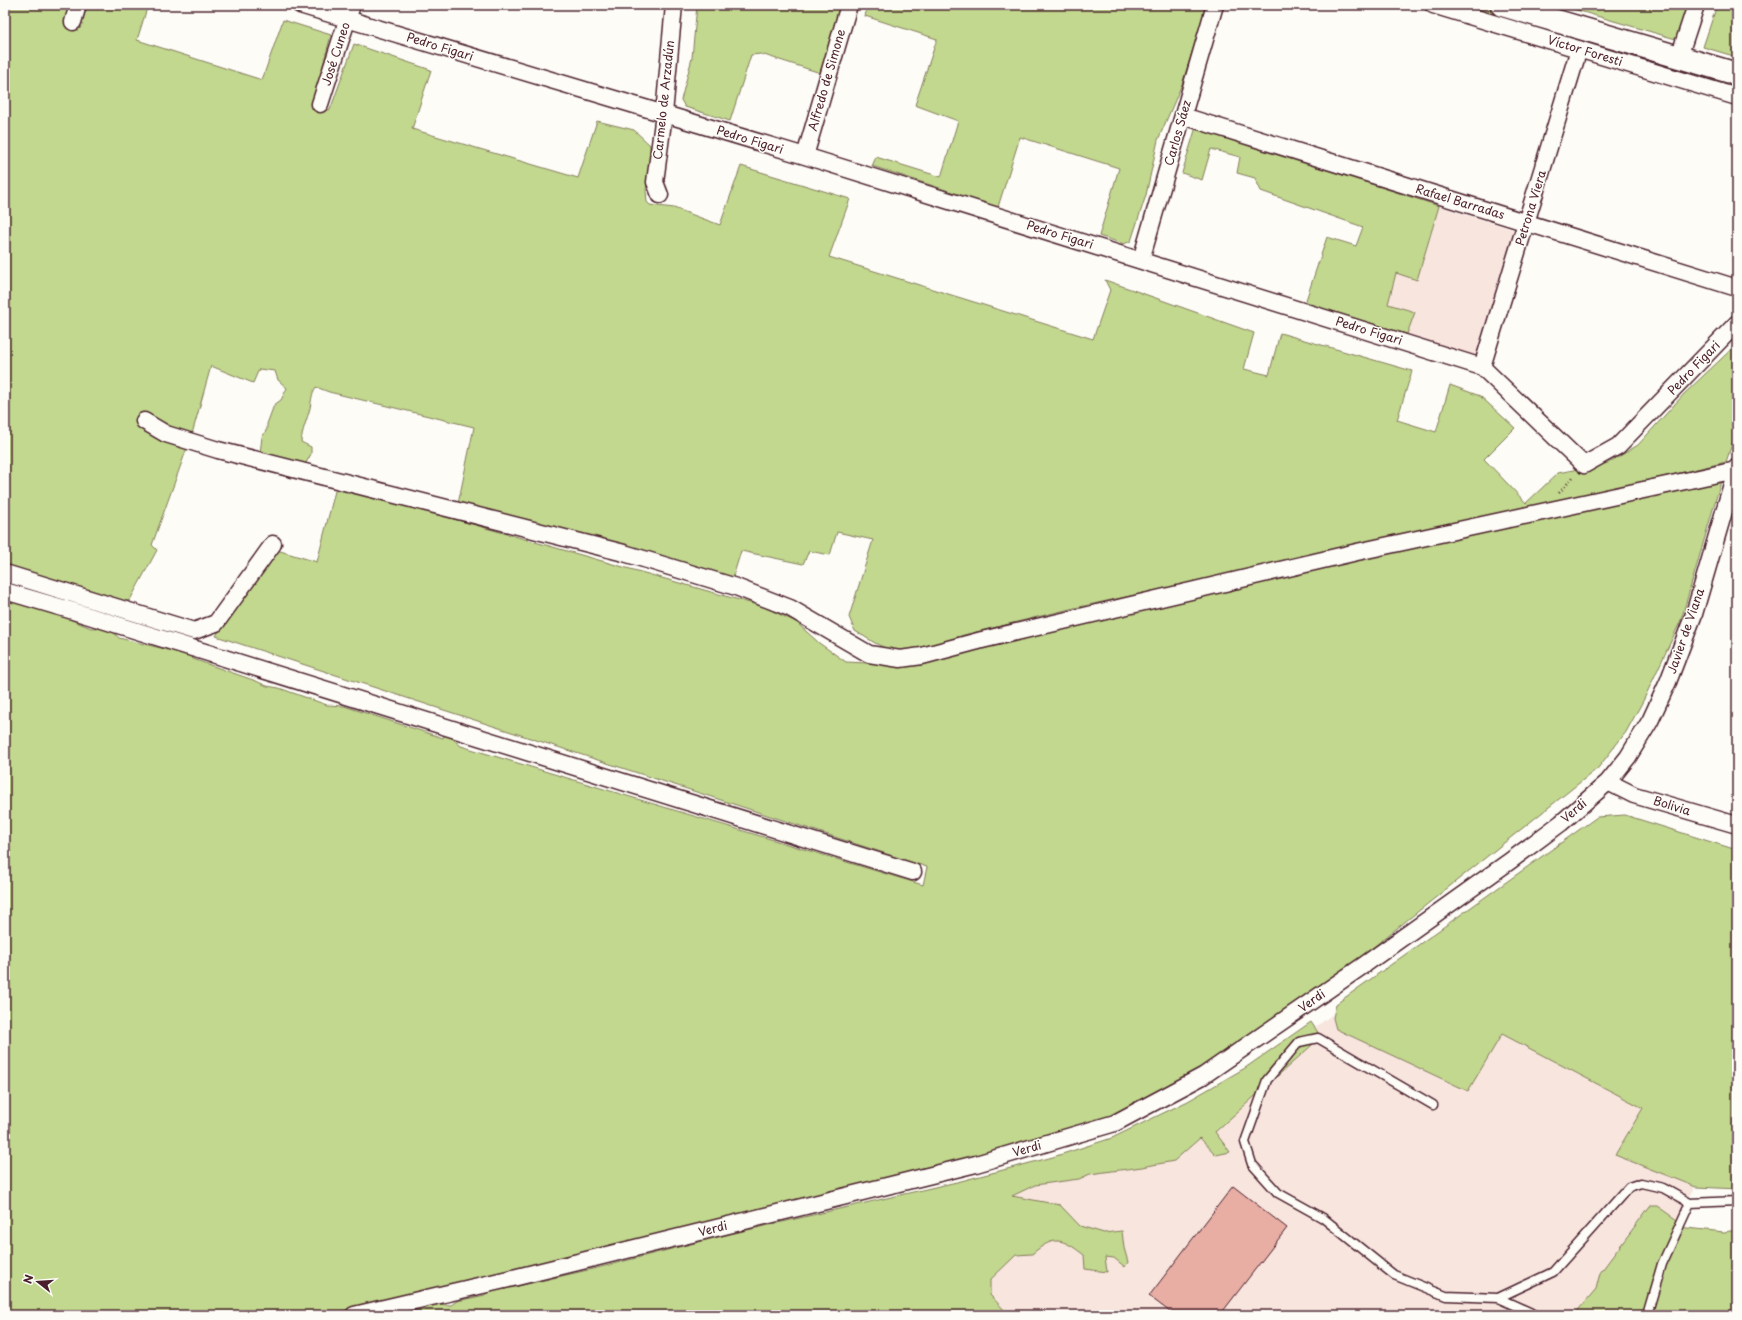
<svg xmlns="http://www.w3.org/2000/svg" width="1742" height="1320" font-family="'Playpen Sans',sans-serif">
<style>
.built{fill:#f7e5de}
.grass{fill:#c1d88e;stroke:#867c5c}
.building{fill:#e8aea4;stroke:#4a1f2b}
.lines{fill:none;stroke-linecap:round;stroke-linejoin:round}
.lane-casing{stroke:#4a1f2b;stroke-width:11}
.street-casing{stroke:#4a1f2b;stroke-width:19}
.secondary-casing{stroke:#4a1f2b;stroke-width:25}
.path{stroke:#4a1f2b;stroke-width:2.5;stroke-dasharray:1 3;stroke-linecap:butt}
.lane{stroke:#fdfcf7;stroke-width:8}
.street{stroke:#fdfcf7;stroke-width:16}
.secondary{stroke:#fdfcf7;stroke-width:22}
.labels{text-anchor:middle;stroke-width:3;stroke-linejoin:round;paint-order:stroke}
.street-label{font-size:12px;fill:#4a1f2b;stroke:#fdfcf7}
</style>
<rect width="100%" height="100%" fill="#fdfcf7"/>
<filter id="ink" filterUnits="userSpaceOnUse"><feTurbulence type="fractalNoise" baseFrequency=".025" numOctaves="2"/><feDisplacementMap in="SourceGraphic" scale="8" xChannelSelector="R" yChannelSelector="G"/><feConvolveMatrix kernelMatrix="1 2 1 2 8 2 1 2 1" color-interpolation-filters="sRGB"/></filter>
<g filter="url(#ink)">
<path class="built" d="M 1439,206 L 1515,230 L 1477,358 L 1407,334 L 1414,312 L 1387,304 L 1396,273 L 1417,280 Z
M 1399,964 L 1722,1142 L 1620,1315 L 987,1315 L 944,1202 L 1189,1123 Z"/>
<path class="grass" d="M 5,5 L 148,5 L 137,40 L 262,80 L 283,20 L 331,35 L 313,104 L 330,110 L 354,44 L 431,70 L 412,129 L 578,178 L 597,121 L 634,130 L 650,145 L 649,174 L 646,190 L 647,202 L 650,205 L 674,208 L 720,225 L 741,166 L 850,199 L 829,257 L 1093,339 L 1110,290 L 1105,280 L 1254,333 L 1244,369 L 1269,375 L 1280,333 L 1412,371 L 1397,420 L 1436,432 L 1450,385 L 1480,396 L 1515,428 L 1484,459 L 1526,503 L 1558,473 L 1608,463 L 1638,445 L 1684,394 L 1737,344 L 1737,429 L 1726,462 L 1525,510 L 1070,609 L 964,635 L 913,651 L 887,649 L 875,643 L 855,631 L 849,617 L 873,540 L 837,532 L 830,555 L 809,551 L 803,564 L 741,551 L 732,580 L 458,504 L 474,427 L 329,392 L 316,387 C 311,395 312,399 310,408 C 307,420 302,430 301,442 L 311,447 L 311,454 L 306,463 L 294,462 L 260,453 L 262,437 L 267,429 L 267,424 L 274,405 L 281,400 L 287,388 L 278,380 L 275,371 L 259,369 L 253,383 L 211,366 L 192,434 L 152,545 L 157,550 L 130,600 L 117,604 L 5,570 Z
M 697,5 L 843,5 L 854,16 L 852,26 L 847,35 L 833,77 L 761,54 L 751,55 L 730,121 L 685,107 L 681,100 L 692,58 Z
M 868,5 L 1207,5 L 1182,84 L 1158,140 L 1146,195 L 1131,241 L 1124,244 L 1099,236 L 1119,168 L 1020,137 L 998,207 L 872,166 L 876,157 L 941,177 L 958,121 L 915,105 L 937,39 L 865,16 Z
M 1452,5 L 1477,5 L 1737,82 L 1737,91 L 1604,48 Z
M 1559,5 L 1689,5 L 1679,40 Z
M 1717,5 L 1737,5 L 1737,57 L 1703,47 Z
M 1196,127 L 1439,206 L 1417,280 L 1396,273 L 1388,304 L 1415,312 L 1407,334 L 1305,303 L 1327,237 L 1356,246 L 1363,227 L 1261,191 L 1255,178 L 1237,173 L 1240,157 L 1211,149 L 1202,180 L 1182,173 Z
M 1722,478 L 1681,620 L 1643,701 L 1626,732 L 1598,768 L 1228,1063 L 1107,1126 L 326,1315 L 5,1315 L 5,599 L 57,614 L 91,628 L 109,627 L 119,638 L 169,650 L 179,650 L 187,653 L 193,659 L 256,681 L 267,686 L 279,688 L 327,705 L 344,706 L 443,738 L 445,732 L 461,746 L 923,885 L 927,867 L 216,636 L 270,548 L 317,562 L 335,491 L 345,488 L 764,607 L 796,622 L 819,643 L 846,662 L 890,664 L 1007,641 L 1113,615 Z
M 1625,815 L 1737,850 L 1737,1189 L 1696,1187 L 1615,1155 L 1643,1108 L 1502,1034 L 1468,1091 L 1336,1029 L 1333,1018 L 1336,1004 L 1597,817 Z
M 1311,1022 L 1321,1037 L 1215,1132 L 1230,1152 L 1216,1155 L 1200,1138 L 1174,1161 L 1142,1167 L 1090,1174 L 1079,1179 L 1035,1185 L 1012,1196 L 1060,1205 L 1080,1226 L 1104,1233 L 1122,1231 L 1124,1248 L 1128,1262 L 1125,1267 L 1114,1258 L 1105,1257 L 1107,1272 L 1085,1269 L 1084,1255 C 1062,1238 1054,1235 1032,1254 L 1016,1255 L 990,1280 L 990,1295 L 1009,1315 L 385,1315 L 435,1304 L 451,1305 L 457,1301 L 485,1295 L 493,1290 L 505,1289 L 601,1267 L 730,1234 L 961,1181 L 1053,1157 L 1112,1138 L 1188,1101 L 1245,1068 Z
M 1650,1206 L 1657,1206 L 1677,1220 L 1678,1227 L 1724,1232 L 1737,1230 L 1737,1315 L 1574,1315 L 1596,1289 L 1600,1273 Z"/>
<path class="building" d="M 1233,1186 L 1287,1228 L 1220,1315 L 1174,1315 L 1149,1296 Z"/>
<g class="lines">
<g class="lane-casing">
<path id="lane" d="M 1433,1105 L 1318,1038 L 1299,1042 L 1267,1080 L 1245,1142 L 1252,1164 L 1278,1193 L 1323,1218 L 1394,1275 L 1446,1296 L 1498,1298 L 1536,1315
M 1498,1298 L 1553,1272 L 1629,1187 L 1641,1183 L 1663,1188 L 1690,1203 L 1737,1201
M 1647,1315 L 1662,1264 L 1690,1203"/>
</g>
<g class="street-casing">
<path id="street" d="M 300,5 L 805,156 L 1482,367 L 1584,465 L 1618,446 L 1737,323
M 1433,5 L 1737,97
M 73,22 L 78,5
M 1679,57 L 1696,5
M 320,104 L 352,5
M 1183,116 L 1737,288
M 805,156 L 849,5
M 660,195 L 655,182 L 664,114 L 674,5
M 1141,260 L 1215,5
M 1482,367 L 1579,49
M 144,421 L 166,434 L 218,450 L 624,553 L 736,587 L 790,608 L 869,654 L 900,659 L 922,656 L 982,640 L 1357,552 L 1736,470
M 5,573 L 194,631 L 216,623 L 273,544
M 5,591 L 73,611 L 913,872
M 1608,782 L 1634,795 L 1737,825
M 354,1315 L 517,1277 L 976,1164 L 1115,1123 L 1203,1076 L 1364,965 L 1510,861 L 1561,823 L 1608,782 L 1628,757 L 1650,721 L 1668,682 L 1694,614 L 1737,467"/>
</g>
<g class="secondary-casing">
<path id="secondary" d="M 1502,5 L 1737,74"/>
</g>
<path class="path" d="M 1559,493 L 1574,476"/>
<use href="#lane" class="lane"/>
<use href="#street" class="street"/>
<use href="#secondary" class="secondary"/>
</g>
</g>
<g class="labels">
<g class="street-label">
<text transform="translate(440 47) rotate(17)" y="4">Pedro Figari</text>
<text transform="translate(1585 51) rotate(17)" y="4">Víctor Foresti</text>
<text transform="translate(336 54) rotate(-72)" y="4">José Cuneo</text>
<text transform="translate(827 80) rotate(-74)" y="4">Alfredo de Simone</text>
<text transform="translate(664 100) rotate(-84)" y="4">Carmelo de Arzadún</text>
<text transform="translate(1178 133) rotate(-74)" y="4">Carlos Sáez</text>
<text transform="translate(750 140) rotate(17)" y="4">Pedro Figari</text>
<text transform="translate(1460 202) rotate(17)" y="4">Rafael Barradas</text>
<text transform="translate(1531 208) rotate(-73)" y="4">Petrona Viera</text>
<text transform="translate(1060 235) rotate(17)" y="4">Pedro Figari</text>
<text transform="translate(1369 331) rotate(17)" y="4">Pedro Figari</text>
<text transform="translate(1694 368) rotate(-46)" y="4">Pedro Figari</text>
<text transform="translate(1686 631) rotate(-71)" y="4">Javier de Viana</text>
<text transform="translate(1672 806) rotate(17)" y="4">Bolivia</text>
<text transform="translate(1574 811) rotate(-40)" y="4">Verdi</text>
<text transform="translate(1312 1001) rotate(-35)" y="4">Verdi</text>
<text transform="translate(1027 1149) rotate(-16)" y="4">Verdi</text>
<text transform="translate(713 1229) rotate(-14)" y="4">Verdi</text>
</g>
</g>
<rect width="1742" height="1320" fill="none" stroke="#fdfcf7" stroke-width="20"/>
<rect x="10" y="10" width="1722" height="1300" fill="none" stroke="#4a1f2b" stroke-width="1.5" filter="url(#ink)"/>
<g transform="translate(38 1282) rotate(287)" stroke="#fdfcf7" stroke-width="3" paint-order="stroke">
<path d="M0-3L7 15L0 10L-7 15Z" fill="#4a1f2b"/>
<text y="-6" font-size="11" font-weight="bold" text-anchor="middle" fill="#4a1f2b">N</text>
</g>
</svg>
